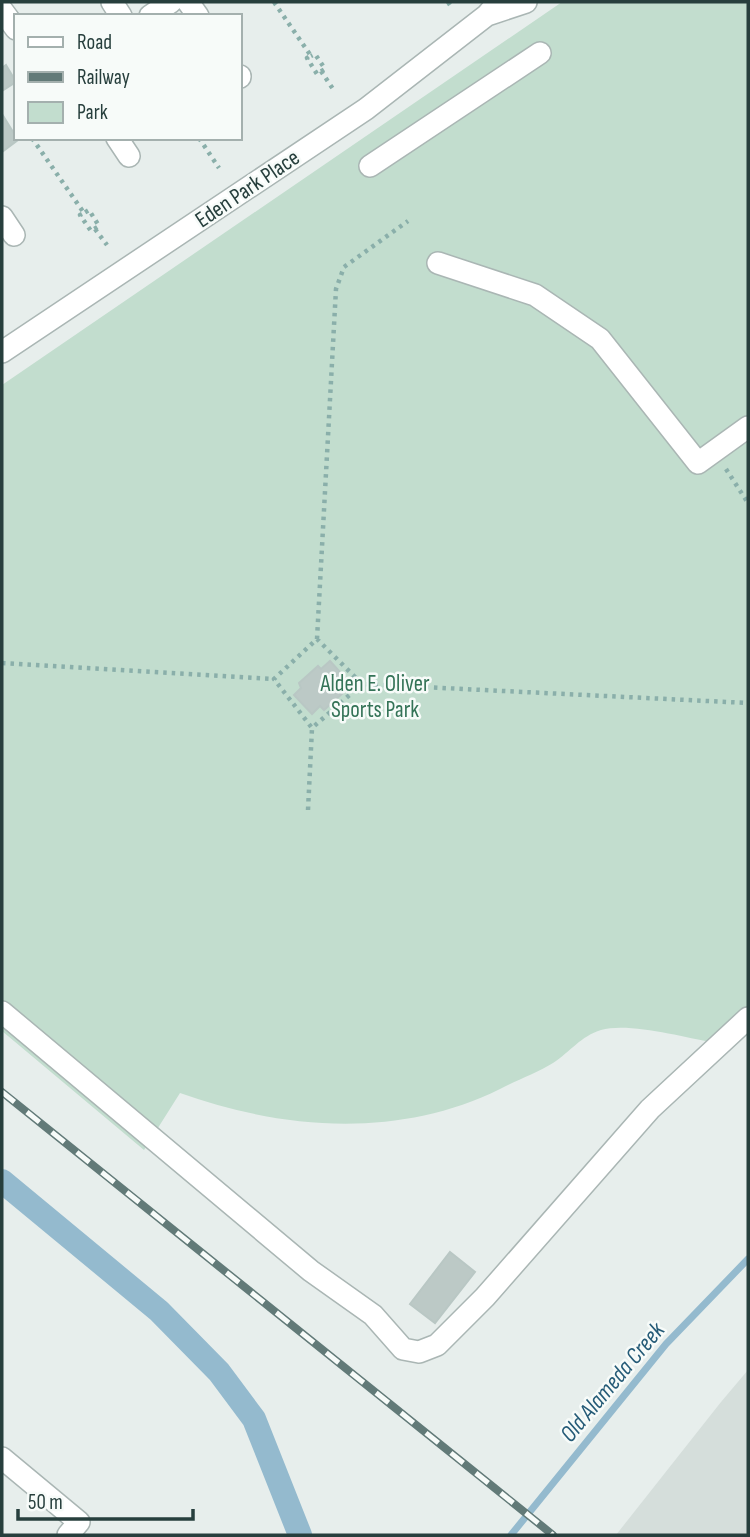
<svg xmlns="http://www.w3.org/2000/svg" width="750" height="1537" font-family="'Sofia Sans Condensed',sans-serif">
<style>
.built{fill:#d5dedb}
.green{fill:#c2ddce}
.lines{fill:none;stroke-linecap:round;stroke-linejoin:round}
.stream{stroke:#94bace;stroke-width:7}
.canal{stroke:#94bace;stroke-width:24}
.building{fill:#bcc9c6;stroke:#b9c7c4;stroke-width:2}
.minor-casing{stroke:#aab6b4;stroke-width:24}
.path{stroke:#8aafaa;stroke-width:4.5;stroke-dasharray:3.5 5;stroke-linecap:butt}
.minor{stroke:#fff;stroke-width:21}
.rail-casing{stroke:#627a78;stroke-width:8}
.rail{stroke:#f7fbf9;stroke-width:5;stroke-dasharray:16;stroke-linecap:butt}
.labels{text-anchor:middle;stroke-width:5;stroke-linejoin:round;paint-order:stroke}
.street-label{font-size:23px;fill:#273f3d;stroke:#f7fbf9}
.park-label{font-size:23px;fill:#347357;stroke:#f7fbf9}
.water-label{font-size:24px;font-style:italic;fill:#255b77;stroke:#f7fbf9}
</style>
<rect width="100%" height="100%" fill="#e7eeec"/>
<path class="built" d="M 748,1370 L 748,1535 L 616,1535 L 721,1402 Z"/>
<path class="green" d="M 562,2 L 748,2 L 748,1007 L 711,1042 C 683,1037 628,1022 601,1030 C 581,1036 570,1052 553,1063 C 537,1073 517,1080 500,1089 C 399,1139 283,1130 180,1093 L 144,1150 L 2,1031 L 2,385 Z"/>
<g class="lines">
<path class="stream" d="M 511,1535 L 666,1344 L 748,1259"/>
<path class="canal" d="M 2,1181 L 159,1311 L 219,1372 L 254,1419 L 300,1535"/>
</g>
<path class="building" d="M 6,65 L 16,82 L 2,91 L 2,68 Z
M 2,114 L 18,140 L 2,152 Z
M 330,661 L 348,681 L 339,689 L 343,693 L 324,710 L 320,706 L 312,714 L 294,695 L 301,688 L 299,683 L 318,666 L 321,669 Z
M 450,1252 L 475,1272 L 435,1323 L 410,1304 Z"/>
<g class="lines">
<g class="minor-casing">
<path id="minor" d="M 112,2 L 121,16
M 188,2 L 198,16
M 2,10 L 16,29
M 487,15 L 526,2
M 150,16 L 171,2
M 240,76 L 240,77
M 117,138 L 129,156
M 370,166 L 540,53
M 2,217 L 14,235
M 438,263 L 535,295 L 600,339 L 698,463 L 748,427
M 2,352 L 366,109 L 487,15 L 498,2
M 2,1012 L 311,1271 L 373,1315 L 403,1349 L 419,1352 L 437,1345 L 485,1297 L 650,1109 L 748,1018
M 2,1458 L 79,1522 L 68,1535"/>
</g>
<path class="path" d="M 274,2 L 311,56 L 307,58 L 317,74 L 325,69 L 315,54 L 311,56
M 448,2 L 450,5
M 321,71 L 333,89
M 16,93 L 16,105
M 32,138 L 84,213 L 80,215 L 91,231 L 99,226 L 89,210 L 84,213
M 199,138 L 219,168
M 95,229 L 107,245
M 726,469 L 748,503
M 317,639 L 336,289 L 344,267 L 408,221
M 2,663 L 274,679
M 362,684 L 312,728 L 274,679 L 317,639 L 362,684 L 748,703
M 308,810 L 312,728"/>
<use href="#minor" class="minor"/>
<g class="rail-casing">
<path id="rail" d="M 2,1092 L 553,1535"/>
</g>
<use href="#rail" class="rail"/>
</g>
<g class="labels">
<g class="street-label">
<text transform="translate(247 188) rotate(-34)" y="8">Eden Park Place</text>
</g>
<g class="park-label">
<text x="375" y="691">Alden E. Oliver<tspan x="375" dy="26">Sports Park</tspan></text>
</g>
<g class="water-label">
<text transform="translate(612 1382) rotate(-50)" y="8">Old Alameda Creek</text>
</g>
</g>
<rect width="750" height="1537" fill="none" stroke="#273f3d" stroke-width="7"/>
<rect x="14" y="14" width="228" height="126" fill="#f7fbf9" stroke="#a4b0ae" stroke-width="2"/>
<rect x="28" y="37" width="35" height="10" fill="#ffffff" stroke="#a4b0ae" stroke-width="2"/>
<text x="77" y="49" font-size="21" fill="#273f3d">Road</text>
<rect x="28" y="72" width="35" height="10" fill="#627a78" stroke="#a4b0ae" stroke-width="2"/>
<text x="77" y="84" font-size="21" fill="#273f3d">Railway</text>
<rect x="28" y="102" width="35" height="21" fill="#c2ddce" stroke="#a4b0ae" stroke-width="2"/>
<text x="77" y="119" font-size="21" fill="#273f3d">Park</text>
<path d="M18 1509v10h175v-10" fill="none" stroke="#273f3d" stroke-width="3.5"/>
<text x="28" y="1509" font-size="21" fill="#273f3d" stroke="#f7fbf9" stroke-width="5" paint-order="stroke">50 m</text>
</svg>
